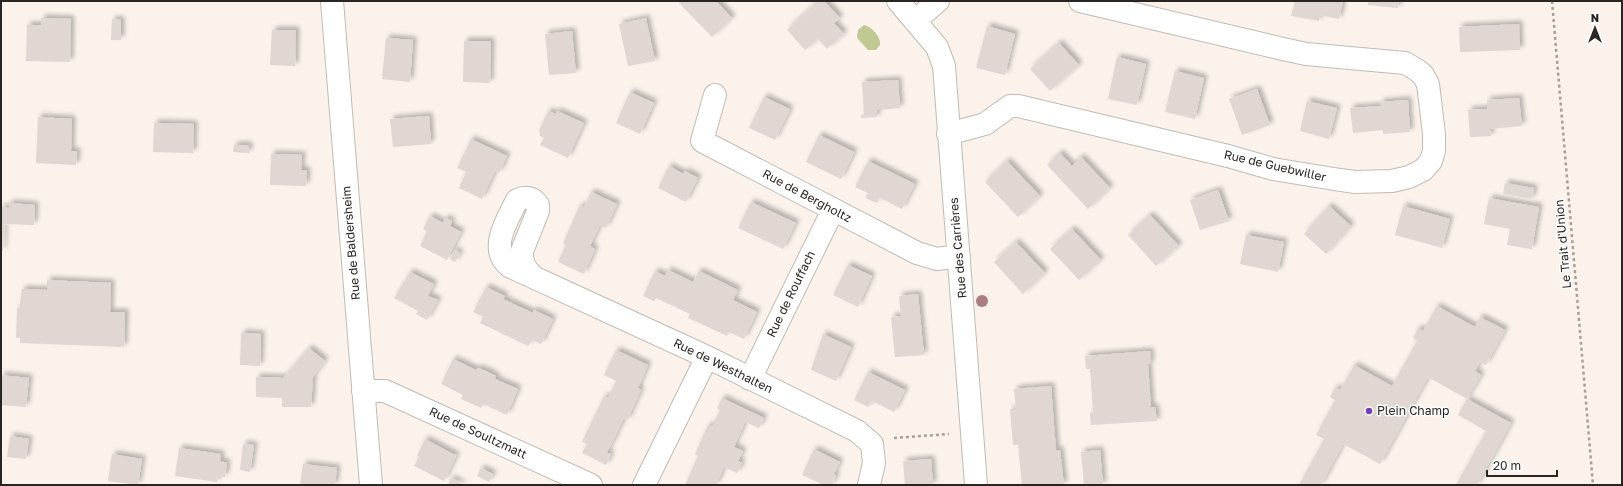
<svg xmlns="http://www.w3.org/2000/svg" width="1623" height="486" font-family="'Golos Text',sans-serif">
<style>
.water{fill:#c0c893}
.building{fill:#e0d6d2;filter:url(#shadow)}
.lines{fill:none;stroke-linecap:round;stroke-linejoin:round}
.minor-casing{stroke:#c2bbb4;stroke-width:24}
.path{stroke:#a6a09b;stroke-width:2.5;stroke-dasharray:3 3;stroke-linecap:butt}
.minor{stroke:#fff;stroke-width:22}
.tree{fill:#aa7e81}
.poi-dot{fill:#753fb6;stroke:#fff;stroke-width:1.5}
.labels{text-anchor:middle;stroke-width:3;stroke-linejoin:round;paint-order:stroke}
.street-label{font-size:12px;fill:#282523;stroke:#fff}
.poi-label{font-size:12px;fill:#282523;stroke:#fff;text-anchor:start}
</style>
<defs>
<filter id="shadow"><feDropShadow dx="3.5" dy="-3.5" stdDeviation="2" flood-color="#0004"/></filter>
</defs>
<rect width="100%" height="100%" fill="#faf2eb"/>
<path class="water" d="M 864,25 C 872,27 881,37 880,45 L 876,50 L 868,50 L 857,38 L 858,30 Z"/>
<path class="building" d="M 681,1 L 716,1 L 732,18 L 712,37 L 679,3 Z
M 818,1 L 824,1 L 840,18 L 834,23 L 844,34 L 827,49 L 818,39 L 805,50 L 787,30 Z
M 1295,1 L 1343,1 L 1339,19 L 1320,15 L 1319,21 L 1291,16 Z
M 1368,1 L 1399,1 L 1398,8 L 1368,5 Z
M 41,18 L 71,19 L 70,62 L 26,61 L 27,25 L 41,25 Z
M 646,18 L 655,61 L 628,66 L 619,24 Z
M 112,19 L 121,20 L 121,40 L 111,40 Z
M 1519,24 L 1520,50 L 1460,52 L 1459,27 Z
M 987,26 L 1015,34 L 1005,75 L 976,68 Z
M 272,30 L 296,30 L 295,66 L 270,65 Z
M 572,31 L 576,73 L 549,75 L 545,34 Z
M 386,38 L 413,40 L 410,82 L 382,79 Z
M 464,41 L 491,41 L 490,83 L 463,82 Z
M 1059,43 L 1079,65 L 1050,91 L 1030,69 Z
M 1117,57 L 1146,64 L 1137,105 L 1108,99 Z
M 1175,71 L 1204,78 L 1195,119 L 1165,112 Z
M 898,80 L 900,108 L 877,110 L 877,117 L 861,118 L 861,115 L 864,115 L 862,82 Z
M 1257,89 L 1270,125 L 1242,135 L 1229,99 Z
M 630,92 L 654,103 L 640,134 L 616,123 Z
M 764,97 L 790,109 L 775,140 L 749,128 Z
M 1519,98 L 1522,126 L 1490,129 L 1491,136 L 1470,137 L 1468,110 L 1487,109 L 1487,100 Z
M 1408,100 L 1410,132 L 1383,134 L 1383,130 L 1353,133 L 1350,108 L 1381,106 L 1380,102 Z
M 1307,101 L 1337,108 L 1329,139 L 1300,131 Z
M 548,111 L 556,114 L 557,111 L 584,123 L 568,158 L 540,145 L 544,138 L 540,136 L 539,130 Z
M 429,116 L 431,144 L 393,147 L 390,119 Z
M 38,117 L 72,119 L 71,151 L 77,151 L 76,165 L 36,163 Z
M 154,123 L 194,124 L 193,153 L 153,152 Z
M 819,135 L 854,152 L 841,179 L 806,162 Z
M 471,139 L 507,156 L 499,173 L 495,171 L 482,199 L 459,188 L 466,172 L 457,168 Z
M 234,145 L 249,145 L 249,153 L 233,152 Z
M 1060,153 L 1072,166 L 1081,157 L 1110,188 L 1088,209 L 1047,165 Z
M 271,154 L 302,155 L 301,170 L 307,170 L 306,186 L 270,185 Z
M 868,161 L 915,184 L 902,209 L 880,198 L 877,203 L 865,198 L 868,193 L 855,187 Z
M 1007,161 L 1040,196 L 1018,217 L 985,182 Z
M 669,166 L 683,174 L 685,171 L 698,178 L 686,202 L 658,188 Z
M 1505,183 L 1534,188 L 1532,199 L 1503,194 Z
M 1218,190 L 1229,221 L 1200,230 L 1190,200 Z
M 591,192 L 617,204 L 606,228 L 600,225 L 590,246 L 595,249 L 584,274 L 558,262 L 566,245 L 563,243 L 578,209 L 580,206 L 584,207 Z
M 1489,198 L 1539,207 L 1532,249 L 1507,245 L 1510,229 L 1484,224 Z
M 751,202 L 796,223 L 783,249 L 738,228 Z
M 9,203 L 35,205 L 34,225 L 4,224 L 3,251 L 1,251 L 1,207 L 9,208 Z
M 1329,206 L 1351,226 L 1326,254 L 1304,234 Z
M 1403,206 L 1450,219 L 1442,248 L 1395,235 Z
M 1150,215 L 1179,246 L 1156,266 L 1128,235 Z
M 430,216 L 443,223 L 445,218 L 452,221 L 450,226 L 461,232 L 447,260 L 420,246 L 427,231 L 423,229 Z
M 1072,229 L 1101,260 L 1079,280 L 1050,249 Z
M 1246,235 L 1284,242 L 1278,272 L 1240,264 Z
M 1016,242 L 1045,273 L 1023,294 L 994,262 Z
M 455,250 L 460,253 L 455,262 L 450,259 Z
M 848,265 L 872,276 L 858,307 L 833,295 Z
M 668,270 L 693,282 L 699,271 L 738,290 L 733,300 L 757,312 L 744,339 L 729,332 L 727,336 L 723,334 L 688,318 L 690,314 L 656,298 L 654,301 L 643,296 L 655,271 L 665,276 Z
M 410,272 L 434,284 L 428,296 L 438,300 L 427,320 L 416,314 L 418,311 L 394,298 Z
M 47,280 L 111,283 L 110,312 L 125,312 L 124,347 L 20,343 L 20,338 L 16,338 L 17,308 L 19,309 L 22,289 L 47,290 Z
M 486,287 L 505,296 L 503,299 L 533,313 L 534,310 L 553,319 L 541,344 L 532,340 L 528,346 L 480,323 L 483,317 L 473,312 Z
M 918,294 L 924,355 L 895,357 L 891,317 L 901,316 L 899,296 Z
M 1437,306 L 1475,327 L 1480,317 L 1505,330 L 1486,365 L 1480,362 L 1475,371 L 1481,375 L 1467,399 L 1428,377 L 1380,464 L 1343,444 L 1321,485 L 1299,485 L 1324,439 L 1316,435 L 1335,400 L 1330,397 L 1335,388 L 1340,390 L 1354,365 L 1392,386 L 1417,341 L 1413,338 L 1418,328 L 1423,331 Z
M 241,333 L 261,334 L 260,366 L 240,365 Z
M 823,334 L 851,347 L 836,381 L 811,370 Z
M 309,348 L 325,361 L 313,377 L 311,407 L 282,407 L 282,398 L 256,397 L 256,377 L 283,378 Z
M 616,350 L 648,365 L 638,388 L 641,390 L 630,414 L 628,420 L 624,418 L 607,453 L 611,454 L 606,465 L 582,453 L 587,444 L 582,442 L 604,396 L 608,398 L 616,381 L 604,375 Z
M 1150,351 L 1151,364 L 1148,364 L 1151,407 L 1155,407 L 1157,421 L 1091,425 L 1090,413 L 1093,412 L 1090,369 L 1086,369 L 1085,356 Z
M 453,359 L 476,370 L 478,368 L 486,371 L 496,376 L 495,379 L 518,389 L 507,415 L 483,404 L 481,408 L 461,399 L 463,395 L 441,384 Z
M 868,372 L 905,390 L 894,412 L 872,401 L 868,407 L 854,400 Z
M 1,375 L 29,378 L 26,407 L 1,405 Z
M 1051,386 L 1056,450 L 1060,450 L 1064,485 L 1022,485 L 1018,445 L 1013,445 L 1010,409 L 1016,409 L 1014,389 Z
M 722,398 L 764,418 L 759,428 L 745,422 L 734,447 L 743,451 L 738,461 L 742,463 L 737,473 L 724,467 L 716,485 L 685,485 L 698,456 L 695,454 L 704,434 L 708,425 L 712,427 L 720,410 L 717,408 Z
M 1467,399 L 1511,423 L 1477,485 L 1456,485 L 1486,431 L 1458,415 Z
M 10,436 L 29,439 L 26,459 L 7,457 Z
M 425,439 L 455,455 L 457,454 L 444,481 L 414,466 L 419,457 L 417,456 Z
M 243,444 L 254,445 L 250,472 L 240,470 Z
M 179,448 L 221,454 L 220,461 L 227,463 L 225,477 L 218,476 L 217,482 L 175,476 Z
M 814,449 L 840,462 L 834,474 L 836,476 L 832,485 L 824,485 L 802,475 Z
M 1100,450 L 1103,485 L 1084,485 L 1081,452 Z
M 112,454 L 142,459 L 138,485 L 108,481 Z
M 931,459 L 933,485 L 905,485 L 903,461 Z
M 303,464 L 337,468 L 335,485 L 300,485 Z
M 481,468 L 493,474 L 489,482 L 477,476 Z
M 451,478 L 464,485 L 448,485 Z"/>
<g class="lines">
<g class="minor-casing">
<path id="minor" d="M 332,1 L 371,485
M 898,1 L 937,47 L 944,66 L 976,485
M 916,20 L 938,1
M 715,95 L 702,141 L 917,253 L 937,259 L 959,256
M 948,134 L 985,124 L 1010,106 L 1018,106 L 1228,156 L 1273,169 L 1334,179 L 1355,182 L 1392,181 L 1409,177 L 1423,170 L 1431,161 L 1434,151 L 1434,134 L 1428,84 L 1423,75 L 1417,70 L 1405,63 L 1306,54 L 1283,49 L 1080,1
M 533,276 C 525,269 521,262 522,251 L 538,211 L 538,205 C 533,197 525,196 517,200 C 508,219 488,248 509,266 L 707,357 L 857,431 L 872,444 L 874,463 L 869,485
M 750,379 L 833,210
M 363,391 L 385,391 L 591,485
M 644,485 L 707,357"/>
</g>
<path class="path" d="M 1552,1 L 1593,485
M 894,438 L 949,434"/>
<use href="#minor" class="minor"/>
</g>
<circle class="tree" cx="982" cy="301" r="6"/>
<circle class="poi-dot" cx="1369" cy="411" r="4"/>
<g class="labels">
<g class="street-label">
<text transform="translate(1275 166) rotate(13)" y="4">Rue de Guebwiller</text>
<text transform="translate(807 196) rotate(28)" y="4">Rue de Bergholtz</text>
<text transform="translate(351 243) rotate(-95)" y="4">Rue de Baldersheim</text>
<text transform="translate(1563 244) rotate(-95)" y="4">Le Trait d'Union</text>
<text transform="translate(958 248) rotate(-95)" y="4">Rue des Carrières</text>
<text transform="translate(791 294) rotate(-64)" y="4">Rue de Rouffach</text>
<text transform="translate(723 366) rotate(26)" y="4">Rue de Westhalten</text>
<text transform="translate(478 433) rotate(25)" y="4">Rue de Soultzmatt</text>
</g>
<g class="poi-label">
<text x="1377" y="415">Plein Champ</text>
</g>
</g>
<rect width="1623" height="486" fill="none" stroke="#282523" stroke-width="4"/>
<g transform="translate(1595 28)" stroke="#ffffff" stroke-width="3" paint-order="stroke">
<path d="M0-3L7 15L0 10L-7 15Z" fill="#282523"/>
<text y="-6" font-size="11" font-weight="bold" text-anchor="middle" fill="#282523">N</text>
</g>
<path d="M1487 470v6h70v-6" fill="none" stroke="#282523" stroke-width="2"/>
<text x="1493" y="470" font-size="12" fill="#282523" stroke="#ffffff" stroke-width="3" paint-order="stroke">20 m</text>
</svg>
